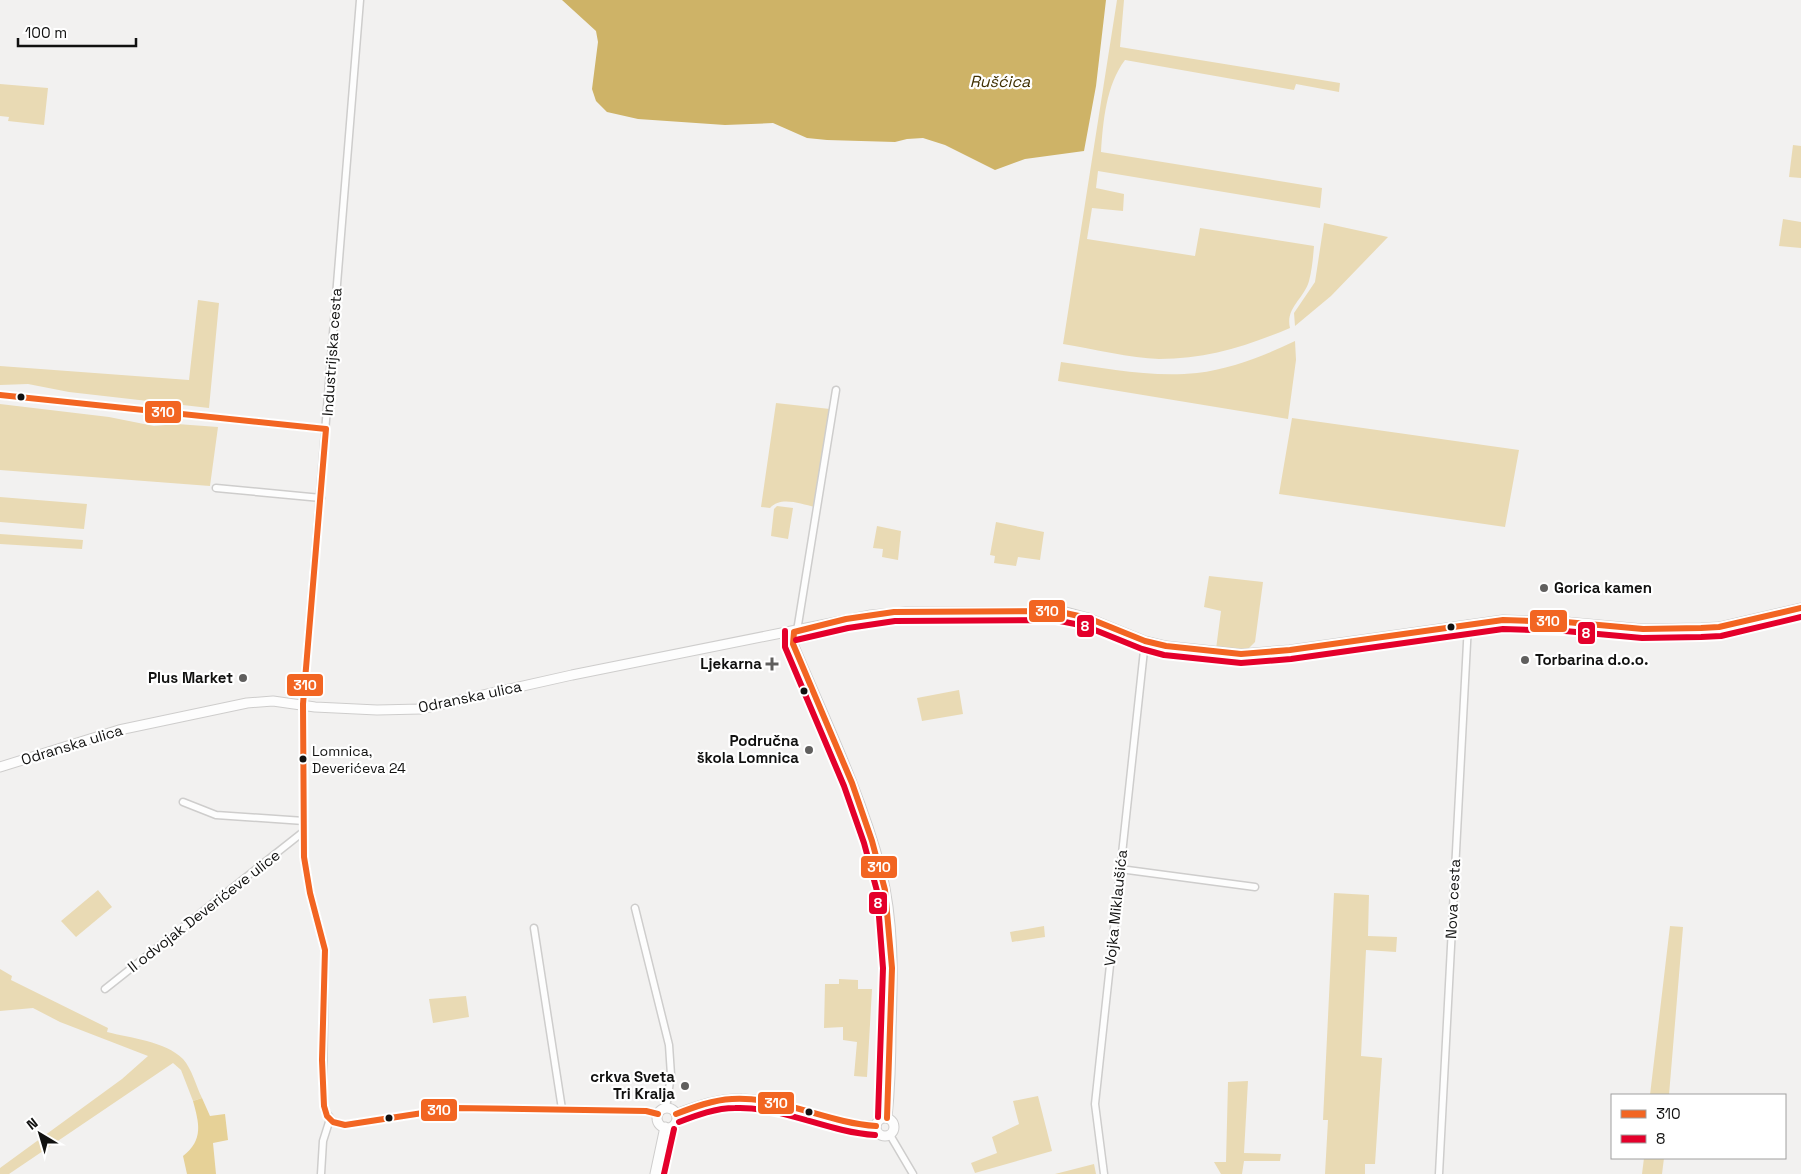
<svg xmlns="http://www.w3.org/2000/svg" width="1801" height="1174" font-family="'Space Grotesk',sans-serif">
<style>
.green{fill:#e9dab4}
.forest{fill:#e6d197}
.water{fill:#ceb367}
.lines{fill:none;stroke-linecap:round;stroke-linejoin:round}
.street-casing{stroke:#cecdcc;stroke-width:9}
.secondary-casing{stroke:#cecdcc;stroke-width:11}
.street{stroke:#fdfdfd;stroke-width:6}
.secondary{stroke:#fdfdfd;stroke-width:9}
.bus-1-casing{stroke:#fff;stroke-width:10}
.bus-2-casing{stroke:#fff;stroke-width:10}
.bus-1{stroke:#f26522;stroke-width:6}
.bus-2{stroke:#e4002b;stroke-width:6}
.bus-dot{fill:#111110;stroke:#fff;stroke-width:2}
.poi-dot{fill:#605f5e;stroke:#fff;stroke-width:2}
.labels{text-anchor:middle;stroke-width:4.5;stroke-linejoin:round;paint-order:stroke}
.bus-label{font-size:14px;fill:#111110;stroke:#fff;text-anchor:start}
.street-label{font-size:15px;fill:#111110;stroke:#fff}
.poi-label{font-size:15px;font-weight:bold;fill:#111110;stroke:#fff;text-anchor:end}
.water-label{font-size:16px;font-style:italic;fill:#3f2f01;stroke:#fff}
.line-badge{stroke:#fff;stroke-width:2}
.badge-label{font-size:14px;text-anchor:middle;font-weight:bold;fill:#fff}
</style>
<rect width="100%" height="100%" fill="#f2f1f0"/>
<path class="green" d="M 1117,0 L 1124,0 L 1120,47 L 1340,83 L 1339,92 L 1296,84 L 1294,90 L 1125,60 C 1106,85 1103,122 1101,152 L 1322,188 L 1320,208 L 1098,171 L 1096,188 L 1124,194 L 1123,211 L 1092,208 L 1087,239 L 1195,256 L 1200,228 L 1314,246 C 1313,258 1312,270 1309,281 C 1304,299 1285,308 1290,328 C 1247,346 1207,359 1159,359 C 1131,358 1093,349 1063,344 Z
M 0,84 L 48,88 L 44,125 L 8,121 L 9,117 L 0,116 Z
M 1793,145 L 1801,146 L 1801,178 L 1789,177 Z
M 1783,219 L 1801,222 L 1801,248 L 1779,246 Z
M 1324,223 L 1388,237 L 1331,296 L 1295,326 L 1294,313 L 1315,282 Z
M 198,300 L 219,303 L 209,408 L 69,392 L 28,384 L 0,385 L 0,366 L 189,380 Z
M 1295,341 L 1296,360 L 1288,419 L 1058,381 L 1061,362 C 1105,368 1152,378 1197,373 C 1231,369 1264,356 1295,341 Z
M 776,403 L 830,409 L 815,507 C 800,504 781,496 770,508 L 761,507 Z
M 0,404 L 109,417 L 154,426 L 177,424 L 218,427 L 210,486 L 0,470 Z
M 1292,418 L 1519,450 L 1505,527 L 1279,494 Z
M 0,497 L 87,504 L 84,529 L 0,522 Z
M 777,506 L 793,508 L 788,539 L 771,536 L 774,509 Z
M 996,522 L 1044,532 L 1040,560 L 1018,557 L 1016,566 L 994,563 L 995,556 L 990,555 Z
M 877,526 L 901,531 L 898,560 L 882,557 L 883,549 L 873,548 Z
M 0,534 L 83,540 L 82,549 L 0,544 Z
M 1209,576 L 1263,582 L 1255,642 L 1248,649 L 1216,649 L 1221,611 L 1204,607 Z
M 959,690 L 963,714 L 922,721 L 917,698 Z
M 98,890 L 112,907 L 76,937 L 61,921 Z
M 1334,893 L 1369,895 L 1368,936 L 1397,937 L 1396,952 L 1366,950 L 1361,1056 L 1382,1058 L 1375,1164 L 1365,1164 L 1365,1174 L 1325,1174 L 1328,1120 L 1323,1120 Z
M 1044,926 L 1045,937 L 1012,942 L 1010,932 Z
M 1670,926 L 1683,927 L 1669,1095 L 1650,1095 Z
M 0,969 L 12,976 L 11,980 L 108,1028 L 107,1032 C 130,1038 165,1041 183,1059 C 192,1069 196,1086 202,1098 L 193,1101 L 181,1070 L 173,1063 L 9,1174 L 0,1174 L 0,1168 L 122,1079 L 148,1056 L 60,1022 L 33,1008 L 0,1011 Z
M 839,979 L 858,980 L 858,989 L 872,989 L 867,1077 L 854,1076 L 857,1042 L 843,1040 L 843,1027 L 824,1028 L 825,984 L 839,984 Z
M 466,996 L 469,1017 L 433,1023 L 429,999 Z
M 1248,1081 L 1244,1153 L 1281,1154 L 1280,1161 L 1244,1161 L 1242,1174 L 1221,1174 L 1214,1162 L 1226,1162 L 1228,1082 Z
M 1038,1096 L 1052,1151 L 975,1173 L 971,1163 L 997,1153 L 992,1137 L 1019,1124 L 1013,1101 Z
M 1644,1158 L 1664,1158 L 1662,1174 L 1642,1174 Z
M 1094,1164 L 1096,1174 L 1055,1174 Z"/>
<path class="forest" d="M 202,1098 L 210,1116 L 225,1114 L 228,1140 L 213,1143 L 216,1174 L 187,1174 L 183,1156 C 204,1140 199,1123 193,1101 Z"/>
<path class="water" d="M 562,0 L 1106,0 L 1096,86 L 1084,151 L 1025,159 L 995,170 L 945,145 L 923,138 L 907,139 L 895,142 L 827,140 L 807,138 L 773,123 L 725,125 L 638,119 L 607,112 L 596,101 L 592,89 L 598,42 L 596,31 Z"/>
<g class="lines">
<g class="street-casing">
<path id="street" d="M 360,0 L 303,704 L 304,857 L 310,893 L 325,950 L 323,1087 L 325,1111 L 333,1122 L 345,1125 L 455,1108 L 646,1111 L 658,1114
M 0,395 L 326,429
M 216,488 L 321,498
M 797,631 L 836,390
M 183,802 L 216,815 L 304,821
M 1120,869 L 1255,887
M 635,908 L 669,1045 L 671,1075 L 666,1108
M 534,928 L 562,1109
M 105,989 L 303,832
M 890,1135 L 913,1174
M 321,1174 L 323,1141 L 330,1119
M 1104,1174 L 1095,1104 L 1145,641
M 1439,1174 L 1468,624"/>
</g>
<g class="secondary-casing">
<path id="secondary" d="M 794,632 L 793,644 C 824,718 860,791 881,870 C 894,922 893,974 891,1027 C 891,1058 890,1088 887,1118
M 0,767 L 119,730 L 247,703 L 273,701 L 315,707 L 377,710 L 421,709 L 572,675 L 871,615 L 906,612 L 1066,612 L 1088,618 L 1145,641 L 1166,646 L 1241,654 L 1290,650 L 1503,620 L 1566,622 L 1643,629 L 1701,628 L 1719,627 L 1801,608
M657 1118a10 10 0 1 1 20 0a10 10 0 1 1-20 0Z
M 676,1114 C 697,1106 719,1098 742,1099 C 789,1100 826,1126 876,1126
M876 1127a9 9 0 1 1 18 0a9 9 0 1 1-18 0Z
M 655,1174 L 665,1127"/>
</g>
<use href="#street" class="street"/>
<use href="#secondary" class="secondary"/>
<g class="bus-1-casing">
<path id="bus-1" d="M 0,395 L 326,429
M 326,429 L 303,704 L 304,857 L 310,893 L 325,950 L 322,1060 L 324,1106 L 327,1116 L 333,1122 L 345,1125 L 455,1108 L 646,1111 L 658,1114
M 794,632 L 846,619 L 894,612 L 1056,611 L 1088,618 L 1145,641 L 1166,646 L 1241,654 L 1290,650 L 1503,620 L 1566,622 L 1643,629 L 1701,628 L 1719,627 L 1801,608
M 794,632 L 793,644 L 852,783 L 872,841 L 885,890 L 892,968 L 887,1118
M 676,1114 C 694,1107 713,1100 732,1099 C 781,1096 827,1123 876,1126"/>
</g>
<g class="bus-2-casing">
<path id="bus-2" d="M 785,631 L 785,647 L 844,786 L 864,843 L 877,891 L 883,968 L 878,1117
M 796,640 L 848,628 L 895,621 L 1055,620 L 1085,626 L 1142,649 L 1164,655 L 1241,663 L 1291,659 L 1503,629 L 1565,631 L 1642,638 L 1701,637 L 1721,636 L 1801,617
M 679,1122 C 697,1115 716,1108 735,1108 C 782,1106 827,1132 875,1135
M 664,1174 L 674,1129"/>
</g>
<use href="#bus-1" class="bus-1"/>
<use href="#bus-2" class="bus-2"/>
</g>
<g class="bus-dot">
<circle cx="21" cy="397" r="4.5"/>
<circle cx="1451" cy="627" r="4.5"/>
<circle cx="804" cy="691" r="4.5"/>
<circle cx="303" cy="759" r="4.5"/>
<circle cx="809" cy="1112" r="4.5"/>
<circle cx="389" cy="1118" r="4.5"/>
</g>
<g class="poi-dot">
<circle cx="1544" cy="588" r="5"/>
<circle cx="1525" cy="660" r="5"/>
<path d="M769.5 656.5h5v5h5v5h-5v5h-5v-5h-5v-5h5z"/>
<circle cx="243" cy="678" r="5"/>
<circle cx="809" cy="750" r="5"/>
<circle cx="685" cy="1086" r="5"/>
</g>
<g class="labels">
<g class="bus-label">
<text x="312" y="756">Lomnica,<tspan x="312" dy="17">Deverićeva 24</tspan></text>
</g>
<g class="street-label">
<text transform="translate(332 352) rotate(-86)" y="5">Industrijska cesta</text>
<text transform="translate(470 697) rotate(-12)" y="5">Odranska ulica</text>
<text transform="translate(72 745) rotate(-17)" y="5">Odranska ulica</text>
<text transform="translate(1453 899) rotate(-87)" y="5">Nova cesta</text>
<text transform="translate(1116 908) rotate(-84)" y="5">Vojka Miklaušića</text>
<text transform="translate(204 911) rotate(-38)" y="5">II odvojak Deverićeve ulice</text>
</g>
<g class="poi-label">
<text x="1554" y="593" text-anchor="start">Gorica kamen</text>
<text x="1535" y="665" text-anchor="start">Torbarina d.o.o.</text>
<text x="762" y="669">Ljekarna</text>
<text x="233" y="683">Plus Market</text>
<text x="799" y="746">Područna<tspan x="799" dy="17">škola Lomnica</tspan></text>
<text x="675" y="1082">crkva Sveta<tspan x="675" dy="17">Tri Kralja</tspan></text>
</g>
<g class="water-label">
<text x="1000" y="87">Rušćica</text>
</g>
</g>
<g class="line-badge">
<rect x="144" y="400" width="38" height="24" rx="5" fill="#f26522"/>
<rect x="1028" y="599" width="38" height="24" rx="5" fill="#f26522"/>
<rect x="1529" y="609" width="39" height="24" rx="5" fill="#f26522"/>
<rect x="1076" y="614" width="19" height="24" rx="5" fill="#e4002b"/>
<rect x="1577" y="621" width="19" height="24" rx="5" fill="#e4002b"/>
<rect x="286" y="673" width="38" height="24" rx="5" fill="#f26522"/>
<rect x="860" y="855" width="38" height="24" rx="5" fill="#f26522"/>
<rect x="868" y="891" width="20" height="24" rx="5" fill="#e4002b"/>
<rect x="757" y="1091" width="38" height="24" rx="5" fill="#f26522"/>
<rect x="420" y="1098" width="38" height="24" rx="5" fill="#f26522"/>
</g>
<g class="badge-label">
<text x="163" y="417">310</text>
<text x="1047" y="616">310</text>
<text x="1548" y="626">310</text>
<text x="1085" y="631">8</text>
<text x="1586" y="638">8</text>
<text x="305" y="690">310</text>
<text x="879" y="872">310</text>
<text x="878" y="908">8</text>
<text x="776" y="1108">310</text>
<text x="439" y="1115">310</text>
</g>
<rect x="1611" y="1094" width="175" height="65" fill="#ffffff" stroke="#a0a09f"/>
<rect x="1621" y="1110" width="25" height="8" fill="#f26522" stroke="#a0a09f"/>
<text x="1656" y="1119" font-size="15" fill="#111110">310</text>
<rect x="1621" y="1135" width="25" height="8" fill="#e4002b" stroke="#a0a09f"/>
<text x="1656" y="1144" font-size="15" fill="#111110">8</text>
<g transform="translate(40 1134) rotate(322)" stroke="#ffffff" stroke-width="4" paint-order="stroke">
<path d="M0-4L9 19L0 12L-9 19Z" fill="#111110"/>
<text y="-8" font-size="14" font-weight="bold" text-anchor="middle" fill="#111110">N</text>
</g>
<path d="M18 38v8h118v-8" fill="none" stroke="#111110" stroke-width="2.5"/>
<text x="25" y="38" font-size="15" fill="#111110" stroke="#ffffff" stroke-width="4" paint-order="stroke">100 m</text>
</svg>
